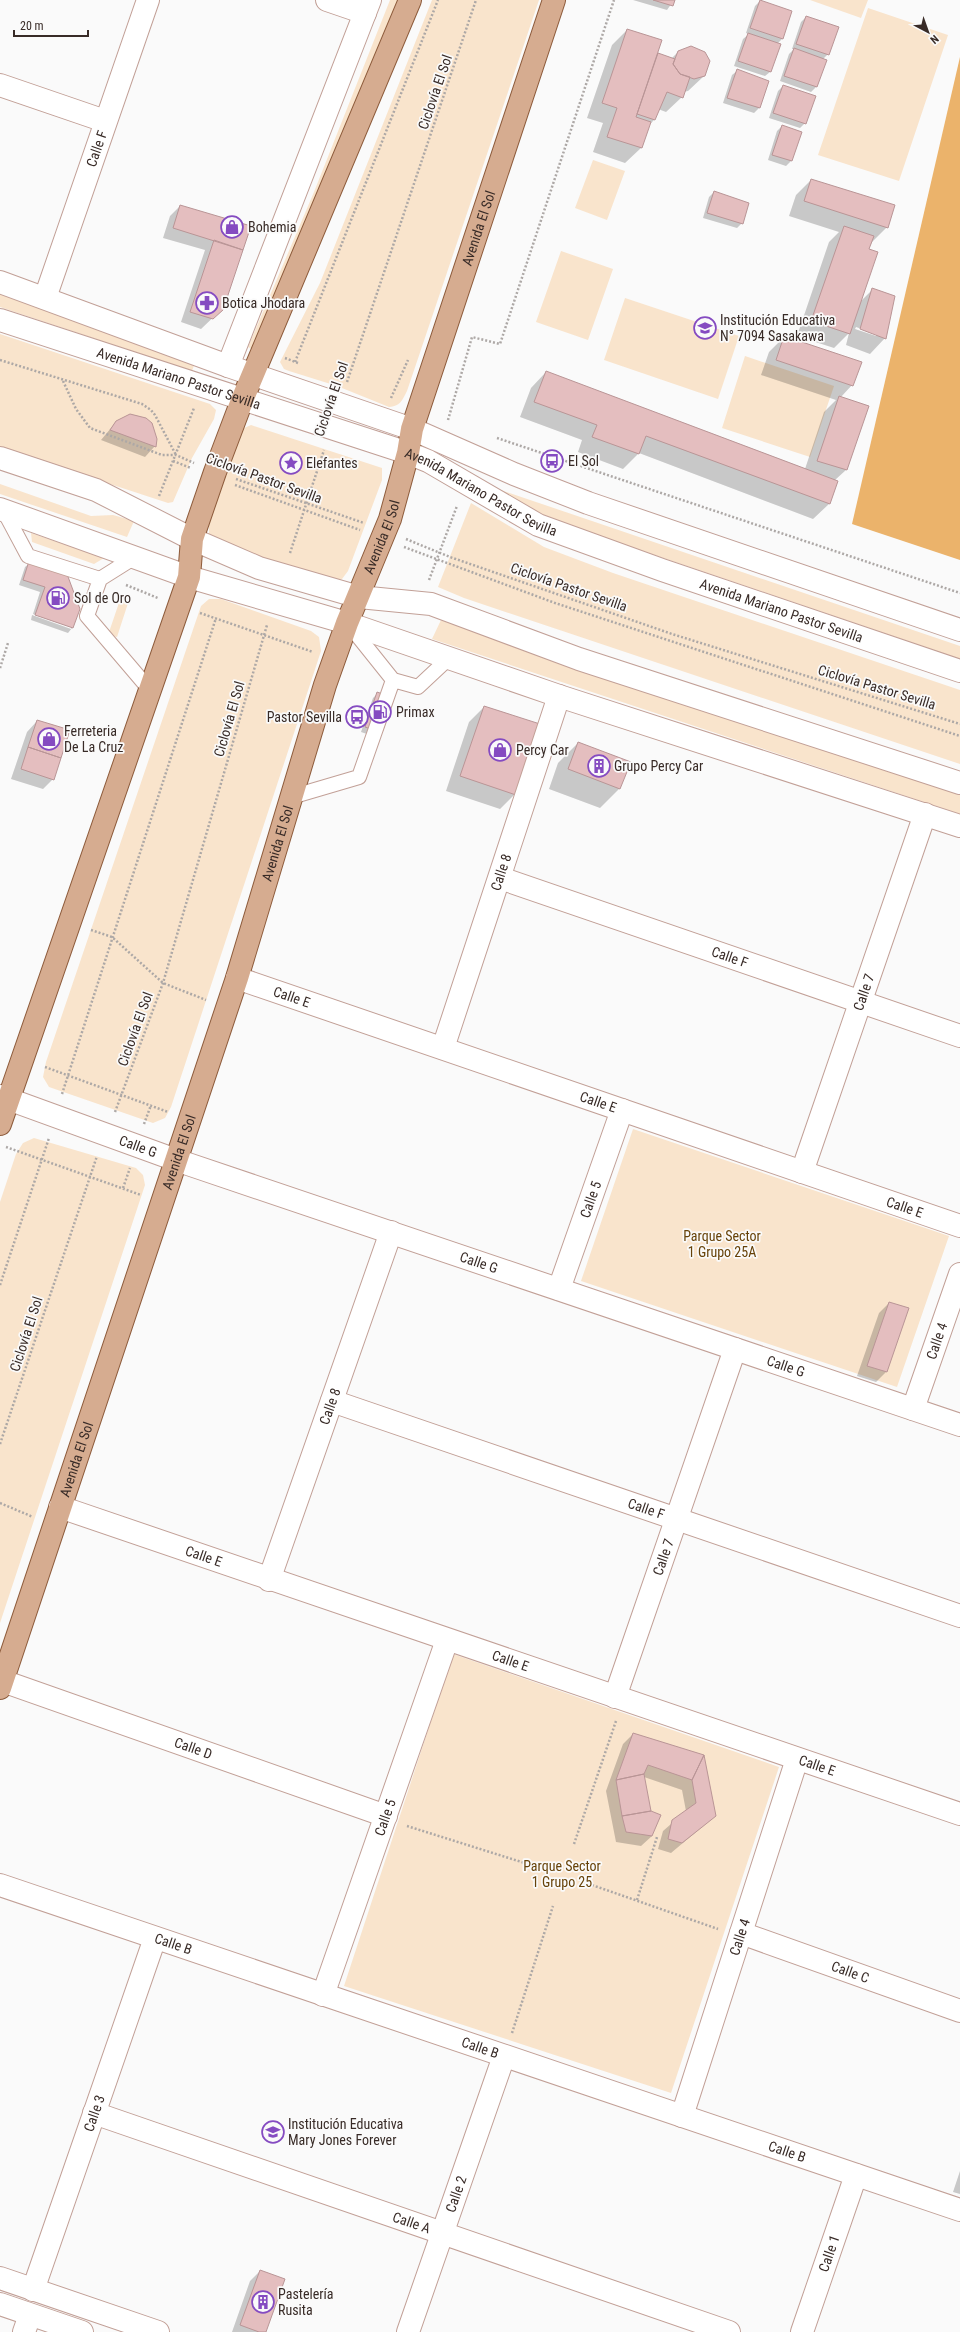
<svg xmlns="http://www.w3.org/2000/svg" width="960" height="2332" font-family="'Roboto Condensed',sans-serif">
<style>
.green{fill:#f9e4cc}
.forest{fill:#ebb36b}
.shadow{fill:#0003;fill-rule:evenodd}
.building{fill:#e4bebf;stroke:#b99596}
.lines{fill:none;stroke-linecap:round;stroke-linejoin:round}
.lane-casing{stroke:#c2a097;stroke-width:16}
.street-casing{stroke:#c2a097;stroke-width:24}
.secondary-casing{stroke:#c2a097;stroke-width:24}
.primary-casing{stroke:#8d5b3b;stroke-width:24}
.path{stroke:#ada8a6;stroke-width:2.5;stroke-dasharray:2 2;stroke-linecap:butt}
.lane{stroke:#fff;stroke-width:14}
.street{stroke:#fff;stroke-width:22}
.secondary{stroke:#fff;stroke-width:22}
.primary{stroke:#d6ac90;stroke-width:22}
.labels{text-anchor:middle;stroke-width:3.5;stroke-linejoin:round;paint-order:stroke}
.street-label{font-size:14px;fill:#382b27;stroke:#fafafa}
.poi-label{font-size:14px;fill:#382b27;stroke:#fafafa;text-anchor:start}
.park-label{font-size:14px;fill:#674208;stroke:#fafafa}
</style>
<rect width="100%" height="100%" fill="#fafafa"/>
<path class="green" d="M 390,0 L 398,0 L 255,351 L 248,347 L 314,192 Z
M 432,0 L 539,0 L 407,391 C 402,401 400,406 389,407 L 337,386 L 289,371 L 284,369 L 280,362 L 320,283 Z
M 810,0 L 868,0 L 861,18 Z
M 868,8 L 948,35 L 899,181 L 818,155 Z
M 593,160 L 625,171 L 607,220 L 575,208 Z
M 561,251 L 613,269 L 588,340 L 536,322 Z
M 0,292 L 196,360 L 192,371 L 0,307 Z
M 625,298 L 739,336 L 718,399 L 604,360 Z
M 0,334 L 210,404 L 216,410 L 214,419 L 192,458 L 173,502 L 168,503 L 0,448 Z
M 745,356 L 834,386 L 810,457 L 722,428 Z
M 251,425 L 382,468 L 382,480 L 348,571 L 342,579 L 334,581 L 216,542 L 209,536 L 209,523 L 237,438 L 242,429 Z
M 0,484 L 91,516 L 113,515 L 134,521 L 127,537 L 0,494 Z
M 489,486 L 960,646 L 960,659 L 531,513 Z
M 471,503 L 544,547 L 613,573 L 960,690 L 960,764 L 464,598 L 438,587 Z
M 31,533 L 104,558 L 94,564 L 32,542 Z
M 122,594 L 130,597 L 117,637 L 108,635 Z
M 209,599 L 221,599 L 311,631 L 319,637 L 321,651 L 171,1107 L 165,1118 L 153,1123 L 49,1087 L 43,1077 L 46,1062 L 201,606 Z
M 441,620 L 960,794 L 960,814 L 432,639 Z
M 633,1129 L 949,1236 L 897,1387 L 581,1281 Z
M 34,1138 L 136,1168 L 143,1175 L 145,1185 L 0,1623 L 0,1202 L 16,1154 L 23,1143 Z
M 453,1654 L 779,1767 L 671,2093 L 344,1986 Z"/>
<path class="forest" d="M 960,57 L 960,560 L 852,524 Z"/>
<path class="shadow" d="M 633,0 L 674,0 L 667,10 Z
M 760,1 L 791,12 L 782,39 L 777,44 L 770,72 L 765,76 L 734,66 L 743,39 L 749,34 L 746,33 L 755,6 Z
M 806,17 L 828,54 L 823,59 L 825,60 L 816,87 L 811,92 L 780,81 L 789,54 L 794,49 L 792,49 L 801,22 Z
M 627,30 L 657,53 L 671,59 L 679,51 L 704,76 L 688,91 L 683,92 L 682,97 L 666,112 L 658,109 L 654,120 L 649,125 L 641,148 L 625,163 L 593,152 L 603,123 L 587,118 L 612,45 Z
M 737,71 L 768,81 L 759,108 L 754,113 L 723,103 L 732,75 Z
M 783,86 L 805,123 L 800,128 L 769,118 L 778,91 Z
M 782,126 L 801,132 L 791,161 L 786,166 L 768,160 L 777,131 Z
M 811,180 L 887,227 L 872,242 L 868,250 L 860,302 L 872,290 L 885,338 L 870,354 L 846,345 L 849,333 L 834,348 L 797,336 L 829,242 L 839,232 L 789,216 L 796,195 ZM 856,327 L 876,334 L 876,336 L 855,329 Z
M 714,192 L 742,223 L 737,228 L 703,218 L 709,197 Z
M 180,206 L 250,226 L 222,309 L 201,329 L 181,322 L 205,250 L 163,238 L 170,216 Z
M 784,337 L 852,385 L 841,397 L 868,406 L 846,470 L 835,480 L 837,481 L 829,504 L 813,519 L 639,453 L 623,469 L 578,452 L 582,440 L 520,417 L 531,388 L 546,372 L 805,469 L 824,412 L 836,400 L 761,375 L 769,352 Z
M 131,415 L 138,416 L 151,424 L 155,446 L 145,457 L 101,440 L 116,422 Z
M 30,563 L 72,628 L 68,633 L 31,620 L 32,615 L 71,629 L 71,627 L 33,614 L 40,592 L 19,585 L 25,567 Z
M 378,693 L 376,737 L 361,732 L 373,698 Z
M 484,707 L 515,794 L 500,809 L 446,791 L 469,722 Z
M 37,721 L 53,779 L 43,789 L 11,779 L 27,732 Z
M 578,743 L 620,788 L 600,808 L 549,789 L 558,763 Z
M 889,1303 L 886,1372 L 876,1382 L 857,1376 L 879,1313 Z
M 633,1734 L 703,1756 L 715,1816 L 671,1853 L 658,1849 L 663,1831 L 686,1811 L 682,1790 L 644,1777 L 652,1836 L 641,1846 L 616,1842 L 606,1791 L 623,1744 Z
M 960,2171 L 960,2194 L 953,2192 Z
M 260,2271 L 265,2332 L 232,2332 L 250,2281 Z"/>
<path class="building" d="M 653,0 L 675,0 L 673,6 Z
M 760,0 L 792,11 L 783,39 L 750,28 Z
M 806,16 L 839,27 L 829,55 L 796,44 Z
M 627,29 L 662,40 L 636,117 L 651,122 L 642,148 L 607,137 L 617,108 L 602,103 Z
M 748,33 L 781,44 L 771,72 L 738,61 Z
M 691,46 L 705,52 L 710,61 L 705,76 L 694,79 L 680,74 L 673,64 L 678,51 Z
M 794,48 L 827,60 L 817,87 L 784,76 Z
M 658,53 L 675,59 L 673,64 L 680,74 L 690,77 L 683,98 L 667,92 L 655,120 L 637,114 Z
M 737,69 L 769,81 L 760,108 L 727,98 Z
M 783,85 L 816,96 L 806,124 L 773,113 Z
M 782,125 L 802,132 L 792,161 L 772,155 Z
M 811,179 L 895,205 L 888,228 L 804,201 Z
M 714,191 L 749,203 L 743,224 L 707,213 Z
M 180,205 L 251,226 L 243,250 L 173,228 Z
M 844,226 L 874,236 L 869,249 L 878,252 L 850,334 L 811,321 Z
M 214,240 L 243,250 L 223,310 L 213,319 L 190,312 Z
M 872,288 L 895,296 L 886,339 L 860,329 Z
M 784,336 L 862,362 L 853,386 L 776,360 Z
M 546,371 L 838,481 L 830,504 L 646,436 L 639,454 L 592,437 L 597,425 L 534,402 Z
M 839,396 L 869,406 L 847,470 L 817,461 Z
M 130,414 L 146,418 L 152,423 L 157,439 L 156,447 L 110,430 L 116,421 Z
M 29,561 L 67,574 L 80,609 L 73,628 L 35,615 L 45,587 L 23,580 Z
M 377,692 L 394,698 L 382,733 L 365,727 Z
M 484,706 L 540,724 L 516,795 L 460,776 Z
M 37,720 L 70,730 L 61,758 L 28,747 Z
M 578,742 L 631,762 L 620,789 L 568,769 Z
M 28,747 L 61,758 L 54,780 L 21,769 Z
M 889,1302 L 909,1308 L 887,1372 L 867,1366 Z
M 633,1733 L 704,1755 L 692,1780 L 648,1765 L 644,1774 L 616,1780 Z
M 704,1755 L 716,1816 L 682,1843 L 668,1839 L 672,1820 L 696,1803 L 692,1780 Z
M 644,1774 L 651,1811 L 622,1816 L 616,1780 Z
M 651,1811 L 661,1815 L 652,1836 L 626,1832 L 622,1816 Z
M 260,2270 L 285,2279 L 266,2332 L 259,2332 L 240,2325 Z"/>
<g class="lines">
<g class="lane-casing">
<path id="lane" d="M 4,511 L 28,556 L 100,579 L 135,557
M 100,579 L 87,616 L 150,690
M 393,680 L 418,687 L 449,658
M 291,797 L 359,777 L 393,680 L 349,625"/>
</g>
<g class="street-casing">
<g id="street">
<path d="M 327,0 L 365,13"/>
<path d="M 0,85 L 105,121"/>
<path d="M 0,282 L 228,366 L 412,429 L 514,474 L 588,503 L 960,630"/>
<path id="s1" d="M 45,298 L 148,0"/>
<path d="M 228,366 L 370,0"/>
<path d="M 0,509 L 189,577 L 347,623 L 559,696 L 960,826"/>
<path id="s2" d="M 500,878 L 960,1036"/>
<path id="s3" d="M 237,978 L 960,1226"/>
<path id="s4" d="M 443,1048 L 559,696"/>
<path id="s5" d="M 0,1096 L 176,1160 L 960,1425"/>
<path id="s6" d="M 802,1172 L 925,814"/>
<path id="s7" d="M 559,1289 L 622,1110"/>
<path id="s8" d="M 332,1401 L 960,1616"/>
<path id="s9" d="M 913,1409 L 960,1274"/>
<path id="s10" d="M 60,1507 L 960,1814"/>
<path id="s11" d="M 269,1580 L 391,1232"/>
<path id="s12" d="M 0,1680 L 386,1816"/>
<path id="s13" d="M 615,1697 L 735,1349"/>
<path id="s14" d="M 0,1885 L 960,2210"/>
<path id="s15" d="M 741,1933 L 960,2011"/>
<path id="s16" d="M 323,1995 L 447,1640"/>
<path id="s17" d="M 94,2113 L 729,2332"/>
<path id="s18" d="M 682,2116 L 797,1759"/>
<path id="s19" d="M 33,2290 L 155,1938"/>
<path d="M 24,2332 L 30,2315"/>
<path id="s20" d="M 408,2332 L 504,2056"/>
<path id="s21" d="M 802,2332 L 856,2175"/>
</g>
</g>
<g class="secondary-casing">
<g id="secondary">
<path id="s22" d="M 0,320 L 408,453 L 428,461 L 538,525 L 662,570 L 960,671"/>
<path d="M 0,458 L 96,490 L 192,539 L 259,568 L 359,597 L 431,604 L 579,659 L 960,783"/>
<path d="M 0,2278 L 158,2332"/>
<path d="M 0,2304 L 82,2332"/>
</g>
</g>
<g class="primary-casing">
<g id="primary">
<path d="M 0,1124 L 189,577 L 192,539 L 215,472 L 243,398 L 410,0"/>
<path id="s23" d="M 0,1688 L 237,978 L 325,685 L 347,623 L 390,519 L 408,453 L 412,429 L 554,0"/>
</g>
</g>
<path class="path" d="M 285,358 L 298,363
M 0,360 L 142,404 L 151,410 L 155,415 L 176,455
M 295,362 L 438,0
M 63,381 L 76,409 L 90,428 L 162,455 L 176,455 L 194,463
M 347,382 L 476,0
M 391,398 L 408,360
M 448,420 L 472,337 L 500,344 L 614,0
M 497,438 L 960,593
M 173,461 L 191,468
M 236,479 L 364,523
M 235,485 L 360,530
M 159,496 L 194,408
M 406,539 L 450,557 L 672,634 L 960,724
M 404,547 L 555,603 L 960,736
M 290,553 L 324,450
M 429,580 L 457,506
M 126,585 L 158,598
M 200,613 L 313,652
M 0,668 L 8,643
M 91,930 L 112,937 L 163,983 L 206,1000
M 45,1067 L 168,1112
M 62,1094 L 216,618
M 115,1112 L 163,983 L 267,625
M 144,1124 L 151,1105
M 6,1147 L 141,1195
M 123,1188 L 130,1168
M 0,1285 L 49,1138
M 0,1444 L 97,1156
M 0,1503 L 33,1517
M 407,1826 L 531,1865
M 574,1844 L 616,1721
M 592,1885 L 718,1929
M 637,1900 L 657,1837
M 512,2033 L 553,1906"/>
<use href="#lane" class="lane"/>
<use href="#street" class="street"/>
<use href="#secondary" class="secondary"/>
<use href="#primary" class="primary"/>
</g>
<defs>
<g id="shop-ring" transform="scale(1.15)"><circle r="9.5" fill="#fafafa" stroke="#854bc1" stroke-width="1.5"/><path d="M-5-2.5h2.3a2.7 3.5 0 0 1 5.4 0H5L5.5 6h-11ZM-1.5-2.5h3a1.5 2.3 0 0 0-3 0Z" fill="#854bc1"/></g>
<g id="pharmacy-ring" transform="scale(1.15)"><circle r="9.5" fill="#fafafa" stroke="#854bc1" stroke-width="1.5"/><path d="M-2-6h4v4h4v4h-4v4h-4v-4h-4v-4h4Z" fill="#854bc1"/></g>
<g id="school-ring" transform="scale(1.15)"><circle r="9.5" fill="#fafafa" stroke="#854bc1" stroke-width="1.5"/><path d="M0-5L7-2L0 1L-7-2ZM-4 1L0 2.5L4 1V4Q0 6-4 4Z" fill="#854bc1"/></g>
<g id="bus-ring" transform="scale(1.15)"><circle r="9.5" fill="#fafafa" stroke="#854bc1" stroke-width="1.5"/><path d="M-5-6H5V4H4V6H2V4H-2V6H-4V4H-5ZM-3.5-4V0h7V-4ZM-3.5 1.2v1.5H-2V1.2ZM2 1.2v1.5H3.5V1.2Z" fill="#854bc1"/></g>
<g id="sight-ring" transform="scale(1.15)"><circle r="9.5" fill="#fafafa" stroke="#854bc1" stroke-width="1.5"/><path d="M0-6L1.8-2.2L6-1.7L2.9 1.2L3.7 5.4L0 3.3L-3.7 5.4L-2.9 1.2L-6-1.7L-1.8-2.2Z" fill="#854bc1"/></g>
<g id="fuel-ring" transform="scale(1.15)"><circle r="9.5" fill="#fafafa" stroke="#854bc1" stroke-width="1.5"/><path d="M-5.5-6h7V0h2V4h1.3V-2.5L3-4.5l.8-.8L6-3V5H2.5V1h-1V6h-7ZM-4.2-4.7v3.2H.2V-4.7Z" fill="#854bc1"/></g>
<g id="building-ring" transform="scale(1.15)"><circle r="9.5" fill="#fafafa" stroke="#854bc1" stroke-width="1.5"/><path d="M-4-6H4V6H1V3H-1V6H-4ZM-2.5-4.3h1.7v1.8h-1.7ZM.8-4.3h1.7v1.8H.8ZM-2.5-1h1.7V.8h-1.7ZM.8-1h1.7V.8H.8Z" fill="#854bc1"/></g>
</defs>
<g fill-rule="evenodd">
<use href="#shop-ring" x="232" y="227"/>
<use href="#pharmacy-ring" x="207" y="303"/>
<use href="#school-ring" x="705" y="328"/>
<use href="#bus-ring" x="552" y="461"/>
<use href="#sight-ring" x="291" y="463"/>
<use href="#fuel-ring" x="58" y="598"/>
<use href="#fuel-ring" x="380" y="712"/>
<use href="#bus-ring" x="357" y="717"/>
<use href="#shop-ring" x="49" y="739"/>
<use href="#shop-ring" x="500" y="750"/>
<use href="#building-ring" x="599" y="766"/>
<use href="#school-ring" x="273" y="2132"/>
<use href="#building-ring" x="263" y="2302"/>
</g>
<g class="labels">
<g class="street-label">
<text transform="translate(435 92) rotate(-71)" y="5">Ciclovía El Sol</text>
<text dy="5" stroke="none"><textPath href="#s1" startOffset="158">Calle F</textPath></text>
<text dy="5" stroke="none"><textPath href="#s23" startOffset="1537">Avenida El Sol</textPath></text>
<text dy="5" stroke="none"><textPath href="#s22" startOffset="188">Avenida Mariano Pastor Sevilla</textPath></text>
<text transform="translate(331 399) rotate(-71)" y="5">Ciclovía El Sol</text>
<text transform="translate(264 478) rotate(20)" y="5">Ciclovía Pastor Sevilla</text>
<text dy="5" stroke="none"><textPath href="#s22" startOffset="512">Avenida Mariano Pastor Sevilla</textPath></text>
<text dy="5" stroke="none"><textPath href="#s23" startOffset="1213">Avenida El Sol</textPath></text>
<text transform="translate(569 587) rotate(19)" y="5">Ciclovía Pastor Sevilla</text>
<text dy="5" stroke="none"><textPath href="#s22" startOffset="836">Avenida Mariano Pastor Sevilla</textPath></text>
<text transform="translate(877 687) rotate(17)" y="5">Ciclovía Pastor Sevilla</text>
<text transform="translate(229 719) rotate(-74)" y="5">Ciclovía El Sol</text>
<text dy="5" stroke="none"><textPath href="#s23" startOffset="889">Avenida El Sol</textPath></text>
<text dy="5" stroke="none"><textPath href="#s4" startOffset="185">Calle 8</textPath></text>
<text dy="5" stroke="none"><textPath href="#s2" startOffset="243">Calle F</textPath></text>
<text dy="5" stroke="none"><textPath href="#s6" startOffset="190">Calle 7</textPath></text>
<text dy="5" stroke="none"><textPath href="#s3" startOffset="58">Calle E</textPath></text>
<text transform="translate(135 1029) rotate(-70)" y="5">Ciclovía El Sol</text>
<text dy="5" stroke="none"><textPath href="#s3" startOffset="382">Calle E</textPath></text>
<text dy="5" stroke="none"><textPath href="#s5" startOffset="147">Calle G</textPath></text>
<text dy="5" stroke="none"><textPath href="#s23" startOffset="565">Avenida El Sol</textPath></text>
<text dy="5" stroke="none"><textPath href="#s7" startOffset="95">Calle 5</textPath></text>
<text dy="5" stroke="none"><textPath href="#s3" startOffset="706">Calle E</textPath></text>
<text dy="5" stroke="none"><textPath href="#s5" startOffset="507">Calle G</textPath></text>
<text transform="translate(26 1334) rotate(-72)" y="5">Ciclovía El Sol</text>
<text dy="5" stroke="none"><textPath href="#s9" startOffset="72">Calle 4</textPath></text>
<text dy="5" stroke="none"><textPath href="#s5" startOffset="831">Calle G</textPath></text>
<text dy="5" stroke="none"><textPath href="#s11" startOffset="184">Calle 8</textPath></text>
<text dy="5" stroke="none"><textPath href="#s23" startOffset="241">Avenida El Sol</textPath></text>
<text dy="5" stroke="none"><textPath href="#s8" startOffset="332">Calle F</textPath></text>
<text dy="5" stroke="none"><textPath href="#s10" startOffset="152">Calle E</textPath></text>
<text dy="5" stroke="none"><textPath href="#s13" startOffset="148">Calle 7</textPath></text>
<text dy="5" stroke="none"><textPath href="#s10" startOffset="476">Calle E</textPath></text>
<text dy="5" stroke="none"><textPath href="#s12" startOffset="205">Calle D</textPath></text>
<text dy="5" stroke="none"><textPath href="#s10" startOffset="800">Calle E</textPath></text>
<text dy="5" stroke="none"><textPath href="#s16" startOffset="188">Calle 5</textPath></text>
<text dy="5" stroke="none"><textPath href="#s18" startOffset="188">Calle 4</textPath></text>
<text dy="5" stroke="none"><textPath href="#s14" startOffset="183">Calle B</textPath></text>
<text dy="5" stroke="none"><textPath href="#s15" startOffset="116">Calle C</textPath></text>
<text dy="5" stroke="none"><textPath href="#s14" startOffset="507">Calle B</textPath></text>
<text dy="5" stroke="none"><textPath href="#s19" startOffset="187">Calle 3</textPath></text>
<text dy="5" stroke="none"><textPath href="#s14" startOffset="831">Calle B</textPath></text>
<text dy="5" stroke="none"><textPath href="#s20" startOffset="146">Calle 2</textPath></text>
<text dy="5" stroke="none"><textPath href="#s17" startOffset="336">Calle A</textPath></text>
<text dy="5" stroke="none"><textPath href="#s21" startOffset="83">Calle 1</textPath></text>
</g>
<g class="poi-label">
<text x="248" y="232">Bohemia</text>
<text x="222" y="308">Botica Jhodara</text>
<text x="720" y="325">Institución Educativa<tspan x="720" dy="16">N° 7094 Sasakawa</tspan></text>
<text x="568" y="466">El Sol</text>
<text x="306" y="468">Elefantes</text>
<text x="74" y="603">Sol de Oro</text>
<text x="396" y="717">Primax</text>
<text x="342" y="722" text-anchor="end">Pastor Sevilla</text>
<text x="64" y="736">Ferreteria<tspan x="64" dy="16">De La Cruz</tspan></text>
<text x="516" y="755">Percy Car</text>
<text x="614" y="771">Grupo Percy Car</text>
<text x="288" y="2129">Institución Educativa<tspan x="288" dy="16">Mary Jones Forever</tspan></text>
<text x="278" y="2299">Pastelería<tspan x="278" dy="16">Rusita</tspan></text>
</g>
<g class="park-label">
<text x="722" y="1241">Parque Sector<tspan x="722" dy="16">1 Grupo 25A</tspan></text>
<text x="562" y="1871">Parque Sector<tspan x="562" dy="16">1 Grupo 25</tspan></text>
</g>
</g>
<g transform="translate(928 32) rotate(139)" stroke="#fafafa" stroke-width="3" paint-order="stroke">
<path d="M0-3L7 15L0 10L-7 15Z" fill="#382b27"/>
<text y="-6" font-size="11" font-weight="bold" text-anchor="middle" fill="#382b27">N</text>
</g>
<path d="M14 30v6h74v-6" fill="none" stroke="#382b27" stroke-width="2"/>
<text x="20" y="30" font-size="12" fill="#382b27" stroke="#fafafa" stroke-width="3" paint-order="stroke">20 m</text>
</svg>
